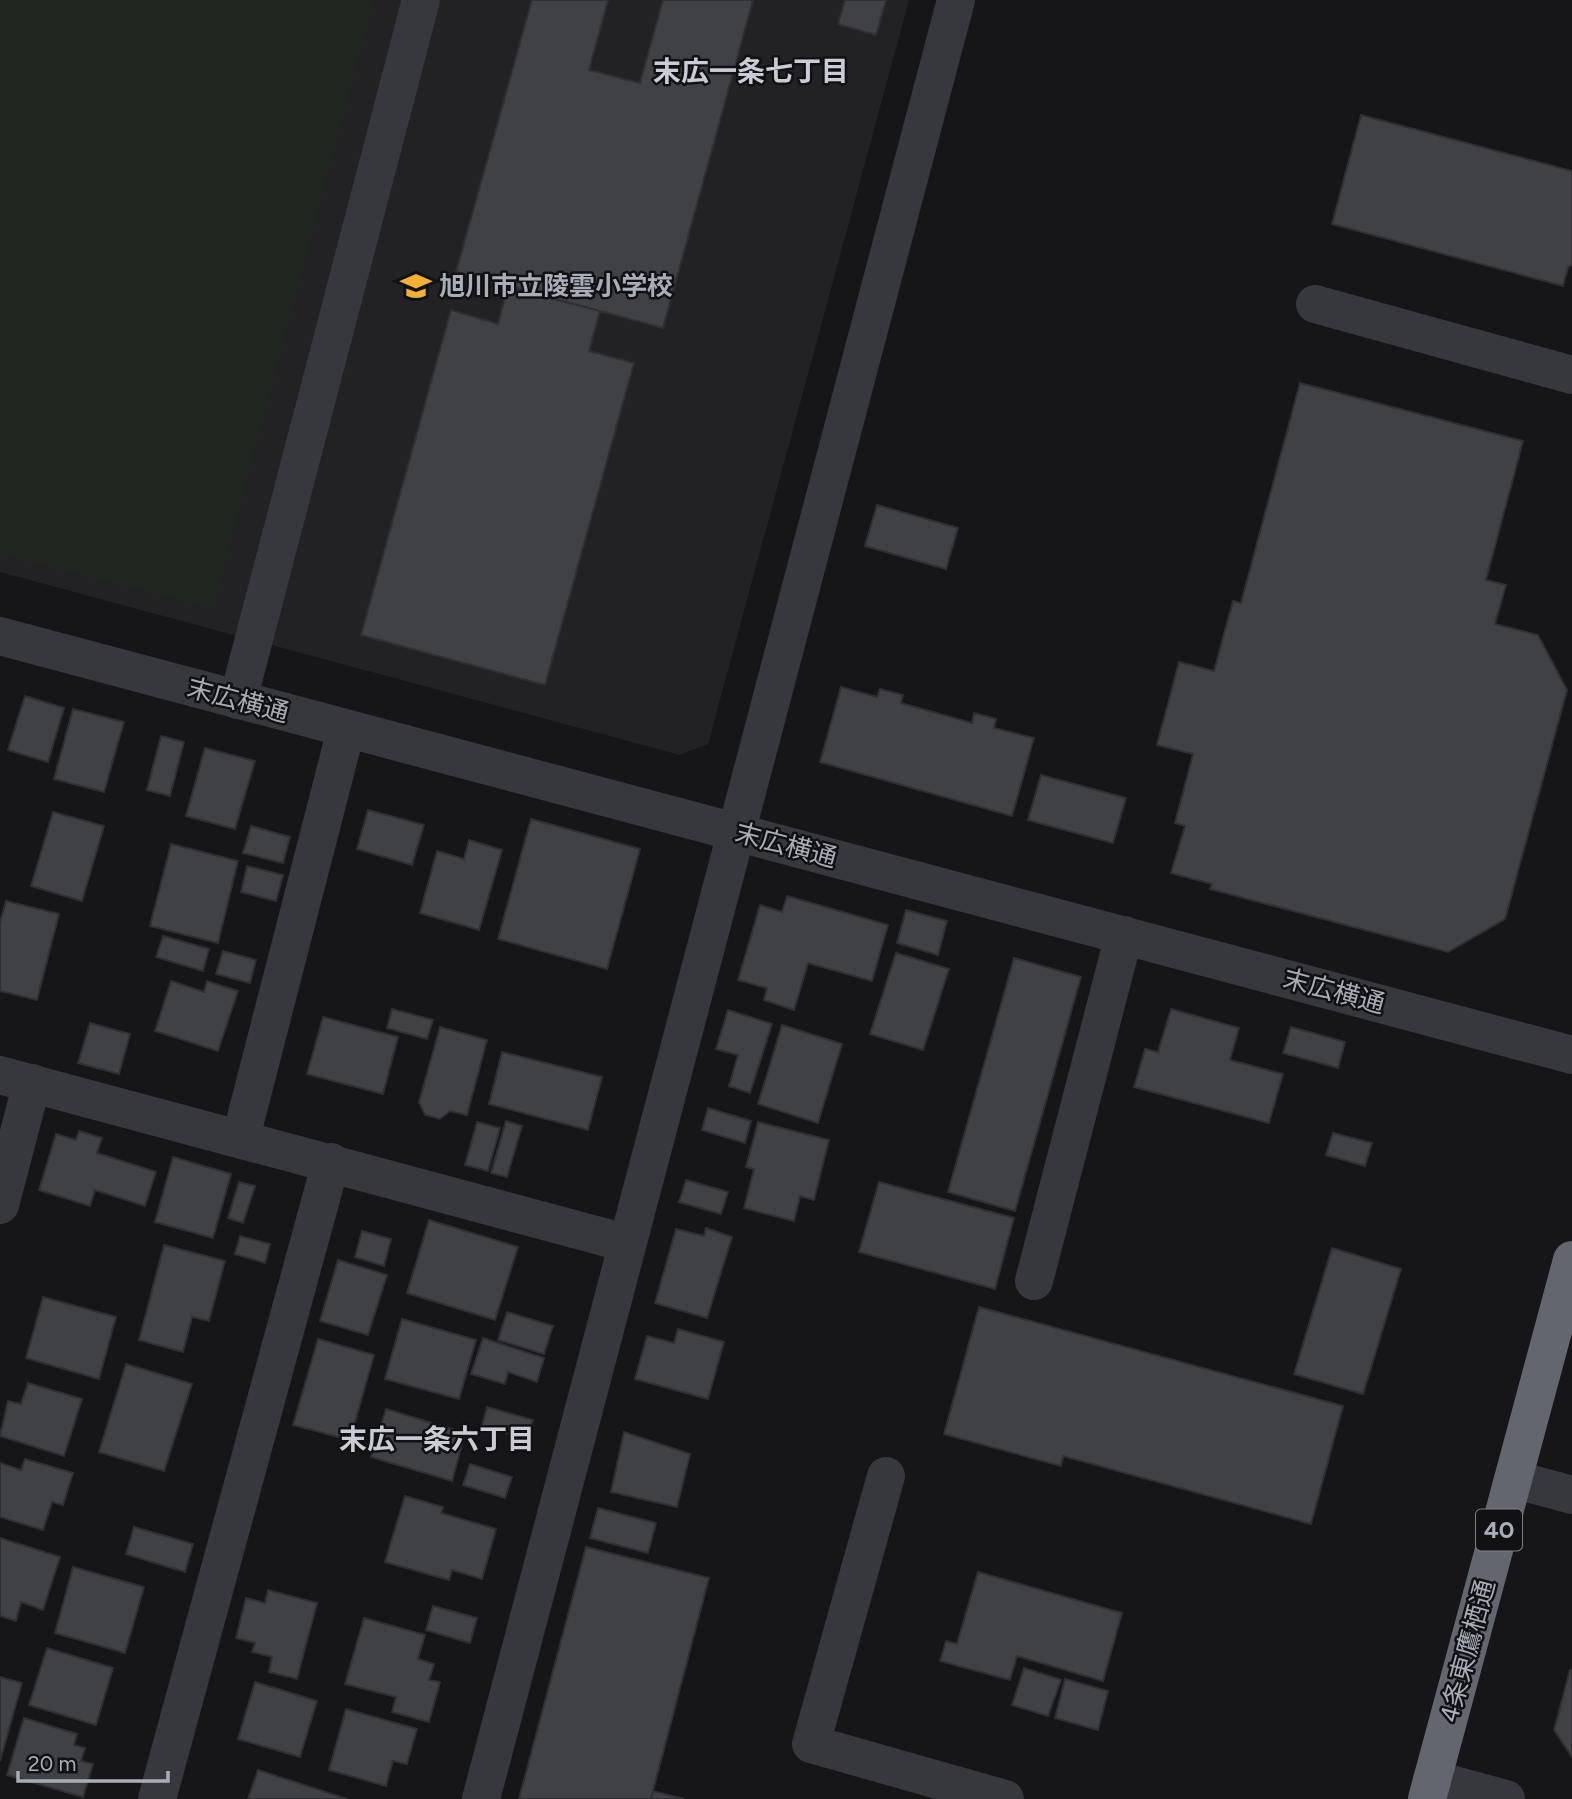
<svg xmlns="http://www.w3.org/2000/svg" width="1572" height="1799" font-family="Figtree,'Noto Sans JP',sans-serif">
<style>
.built{fill:#222225}
.green{fill:#1e261f}
.building{fill:#404145;stroke:#303034;stroke-width:2}
.lines{fill:none;stroke-linecap:round;stroke-linejoin:round}
.minor{stroke:#37383d;stroke-width:38}
.highway{stroke:#63666e;stroke-width:38}
.labels{text-anchor:middle;stroke-width:5;stroke-linejoin:round;paint-order:stroke}
.shield{fill:#111113;stroke:#7b7e86;stroke-width:2}
.shield-label{font-size:24px;font-weight:bold;fill:#a8adb8}
.poi-label{font-size:26px;font-weight:bold;fill:#a8adb8;stroke:#111113;text-anchor:start}
.street-label{font-size:26px;fill:#a8adb8;stroke:#111113}
.neighbourhood-label{font-size:28px;font-weight:bold;fill:#c9ccd4;stroke:#111113}
</style>
<rect width="100%" height="100%" fill="#161618"/>
<path class="built" d="M 0,0 L 909,0 L 708,744 L 680,755 L 0,572 Z"/>
<path class="green" d="M 0,0 L 374,0 L 213,609 L 0,554 Z"/>
<path class="building" d="M 532,0 L 608,0 L 589,70 L 640,83 L 663,0 L 753,0 L 663,328 L 456,272 Z
M 845,0 L 886,0 L 876,35 L 838,24 Z
M 1361,115 L 1572,171 L 1572,265 L 1568,267 L 1563,286 L 1332,224 Z
M 508,287 L 600,311 L 589,351 L 634,363 L 545,685 L 361,635 L 451,310 L 498,324 Z
M 1300,383 L 1523,441 L 1486,580 L 1506,585 L 1495,624 L 1538,635 L 1567,690 L 1505,919 L 1448,952 L 1210,889 L 1212,884 L 1171,873 L 1185,826 L 1175,823 L 1193,754 L 1157,745 L 1179,662 L 1214,671 L 1233,601 L 1241,603 Z
M 877,505 L 958,528 L 946,569 L 865,546 Z
M 841,687 L 877,697 L 880,689 L 903,695 L 901,703 L 972,723 L 974,713 L 996,719 L 994,728 L 1034,738 L 1012,816 L 820,762 Z
M 25,696 L 64,708 L 48,762 L 8,750 Z
M 73,709 L 124,722 L 104,792 L 54,779 Z
M 161,736 L 184,742 L 170,796 L 147,790 Z
M 205,748 L 255,761 L 235,829 L 186,816 Z
M 1041,775 L 1126,798 L 1113,843 L 1028,820 Z
M 368,810 L 424,825 L 412,865 L 357,849 Z
M 53,812 L 104,826 L 82,901 L 31,886 Z
M 531,819 L 640,849 L 607,969 L 498,939 Z
M 251,826 L 290,837 L 283,863 L 243,853 Z
M 469,840 L 502,850 L 479,930 L 420,913 L 437,851 L 464,859 Z
M 171,844 L 238,861 L 218,943 L 150,926 Z
M 247,866 L 283,875 L 276,901 L 241,892 Z
M 787,896 L 888,925 L 872,981 L 808,963 L 794,1010 L 764,1000 L 767,988 L 738,980 L 760,905 L 782,912 Z
M 6,901 L 59,914 L 37,1000 L 0,991 L 0,923 Z
M 906,910 L 947,921 L 938,955 L 897,943 Z
M 163,936 L 209,949 L 203,971 L 156,957 Z
M 223,951 L 256,960 L 250,983 L 216,974 Z
M 896,953 L 949,969 L 923,1050 L 870,1034 Z
M 1014,958 L 1081,977 L 1015,1211 L 948,1192 Z
M 171,981 L 204,992 L 207,981 L 238,991 L 218,1051 L 155,1031 Z
M 392,1009 L 433,1020 L 427,1039 L 387,1028 Z
M 1171,1009 L 1239,1028 L 1230,1060 L 1283,1074 L 1269,1123 L 1134,1087 L 1145,1049 L 1158,1052 Z
M 728,1010 L 772,1024 L 750,1093 L 729,1086 L 738,1055 L 716,1049 Z
M 323,1017 L 398,1037 L 383,1094 L 307,1074 Z
M 90,1023 L 130,1034 L 119,1074 L 78,1063 Z
M 782,1025 L 842,1044 L 818,1123 L 758,1104 Z
M 440,1027 L 487,1040 L 467,1115 L 450,1111 L 440,1119 L 425,1115 L 419,1102 Z
M 1291,1027 L 1345,1042 L 1338,1068 L 1283,1053 Z
M 502,1052 L 602,1077 L 588,1130 L 489,1104 Z
M 708,1108 L 751,1121 L 745,1143 L 702,1130 Z
M 506,1121 L 522,1126 L 507,1177 L 491,1173 Z
M 477,1122 L 500,1128 L 488,1171 L 465,1165 Z
M 758,1122 L 829,1140 L 814,1200 L 800,1196 L 794,1221 L 744,1208 L 754,1169 L 746,1167 Z
M 79,1131 L 102,1138 L 97,1153 L 156,1172 L 145,1206 L 95,1190 L 90,1206 L 39,1190 L 56,1134 L 76,1140 Z
M 1333,1133 L 1372,1143 L 1365,1166 L 1326,1155 Z
M 173,1157 L 231,1174 L 213,1238 L 155,1222 Z
M 686,1180 L 728,1192 L 721,1214 L 679,1202 Z
M 239,1182 L 255,1186 L 243,1223 L 228,1218 Z
M 879,1182 L 1014,1218 L 995,1289 L 859,1252 Z
M 429,1220 L 518,1247 L 495,1320 L 407,1293 Z
M 706,1228 L 732,1237 L 707,1318 L 655,1303 L 676,1229 L 704,1236 Z
M 362,1231 L 391,1239 L 384,1266 L 355,1257 Z
M 240,1236 L 270,1244 L 265,1263 L 235,1254 Z
M 164,1245 L 225,1261 L 209,1321 L 192,1317 L 183,1352 L 139,1340 Z
M 1332,1248 L 1401,1269 L 1363,1394 L 1294,1374 Z
M 338,1260 L 387,1275 L 368,1335 L 320,1321 Z
M 43,1297 L 116,1317 L 99,1379 L 26,1358 Z
M 979,1307 L 1343,1406 L 1311,1524 L 1063,1456 L 1061,1466 L 944,1434 Z
M 507,1312 L 553,1326 L 544,1354 L 498,1340 Z
M 402,1319 L 476,1340 L 459,1399 L 385,1379 Z
M 678,1329 L 724,1342 L 708,1399 L 635,1379 L 647,1336 L 674,1343 Z
M 483,1338 L 544,1358 L 537,1382 L 508,1372 L 505,1384 L 471,1374 Z
M 318,1339 L 374,1355 L 350,1440 L 293,1425 Z
M 126,1364 L 192,1384 L 164,1471 L 99,1452 Z
M 28,1383 L 82,1399 L 64,1456 L 0,1436 L 8,1401 L 21,1404 Z
M 487,1407 L 533,1420 L 527,1439 L 482,1426 Z
M 386,1409 L 465,1433 L 452,1481 L 371,1457 Z
M 624,1432 L 690,1454 L 677,1507 L 611,1492 Z
M 25,1459 L 73,1473 L 63,1505 L 52,1502 L 43,1530 L 0,1517 L 0,1463 L 21,1470 Z
M 470,1464 L 512,1477 L 505,1498 L 463,1485 Z
M 405,1496 L 443,1507 L 441,1513 L 496,1529 L 482,1579 L 452,1570 L 449,1580 L 385,1562 Z
M 598,1508 L 656,1523 L 648,1553 L 590,1538 Z
M 134,1527 L 193,1544 L 185,1572 L 126,1554 Z
M 0,1538 L 60,1557 L 43,1610 L 21,1602 L 16,1621 L 0,1616 Z
M 586,1547 L 709,1578 L 653,1791 L 651,1799 L 519,1799 Z
M 73,1567 L 144,1587 L 125,1653 L 55,1633 Z
M 978,1572 L 1122,1613 L 1103,1681 L 1017,1656 L 1010,1680 L 940,1661 L 946,1641 L 957,1644 Z
M 268,1590 L 317,1603 L 297,1679 L 269,1672 L 272,1657 L 252,1652 L 255,1643 L 236,1638 L 246,1598 L 265,1603 Z
M 433,1606 L 477,1618 L 470,1643 L 426,1630 Z
M 364,1618 L 425,1635 L 418,1659 L 434,1664 L 429,1680 L 440,1682 L 429,1722 L 392,1712 L 396,1697 L 345,1684 Z
M 47,1648 L 113,1668 L 96,1725 L 29,1705 Z
M 1024,1668 L 1061,1680 L 1048,1716 L 1012,1705 Z
M 1570,1670 L 1572,1670 L 1572,1757 L 1554,1730 Z
M 0,1677 L 22,1683 L 0,1761 Z
M 1065,1679 L 1108,1691 L 1098,1730 L 1055,1718 Z
M 255,1682 L 317,1701 L 300,1757 L 238,1739 Z
M 346,1709 L 417,1729 L 407,1764 L 393,1761 L 386,1786 L 329,1770 Z
M 24,1718 L 77,1734 L 74,1745 L 85,1748 L 81,1761 L 93,1764 L 83,1797 L 7,1775 Z
M 258,1770 L 347,1799 L 248,1799 Z
M 653,1791 L 684,1799 L 651,1799 Z"/>
<g class="lines">
<path class="minor" d="M 1315,304 L 1572,375
M 0,636 L 1572,1055
M 238,700 L 421,0
M 0,1075 L 626,1243
M 241,1137 L 346,730
M 0,1205 L 32,1083
M 1034,1281 L 1124,935
M 886,1476 L 811,1744 L 1005,1799
M 1513,1479 L 1572,1495
M 1432,1779 L 1506,1799
M 157,1799 L 331,1162
M 481,1799 L 956,0"/>
<path class="highway" d="M 1427,1799 L 1572,1260"/>
</g>
<defs>
<g id="school-bare" transform="scale(2.415)"><path d="M0-5L7-2L0 1L-7-2ZM-4 1L0 2.5L4 1V4Q0 6-4 4Z" fill="#f2b134" stroke="#111113" stroke-width="2.5" paint-order="stroke"/></g>
</defs>
<g fill-rule="evenodd">
<use href="#school-bare" x="416" y="286"/>
</g>
<g class="labels">
<rect class="shield" x="1476" y="1509.5" width="46" height="41" rx="5"/>
<g class="shield-label">
<text x="1499" y="1538">40</text>
</g>
<g class="poi-label">
<text x="439" y="295">旭川市立陵雲小学校</text>
</g>
<g class="street-label">
<text transform="translate(238 700) rotate(15)" y="9">末広横通</text>
<text transform="translate(786 845) rotate(15)" y="9">末広横通</text>
<text transform="translate(1334 991) rotate(15)" y="9">末広横通</text>
<text transform="translate(1467 1651) rotate(-75)" y="9">4条東鷹栖通</text>
</g>
<g class="neighbourhood-label">
<text x="751" y="81">末広一条七丁目</text>
<text x="437" y="1449">末広一条六丁目</text>
</g>
</g>
<path d="M18 1771v10h150v-10" fill="none" stroke="#a8adb8" stroke-width="3.5"/>
<text x="28" y="1771" font-size="21" fill="#a8adb8" stroke="#111113" stroke-width="5" paint-order="stroke">20 m</text>
</svg>
